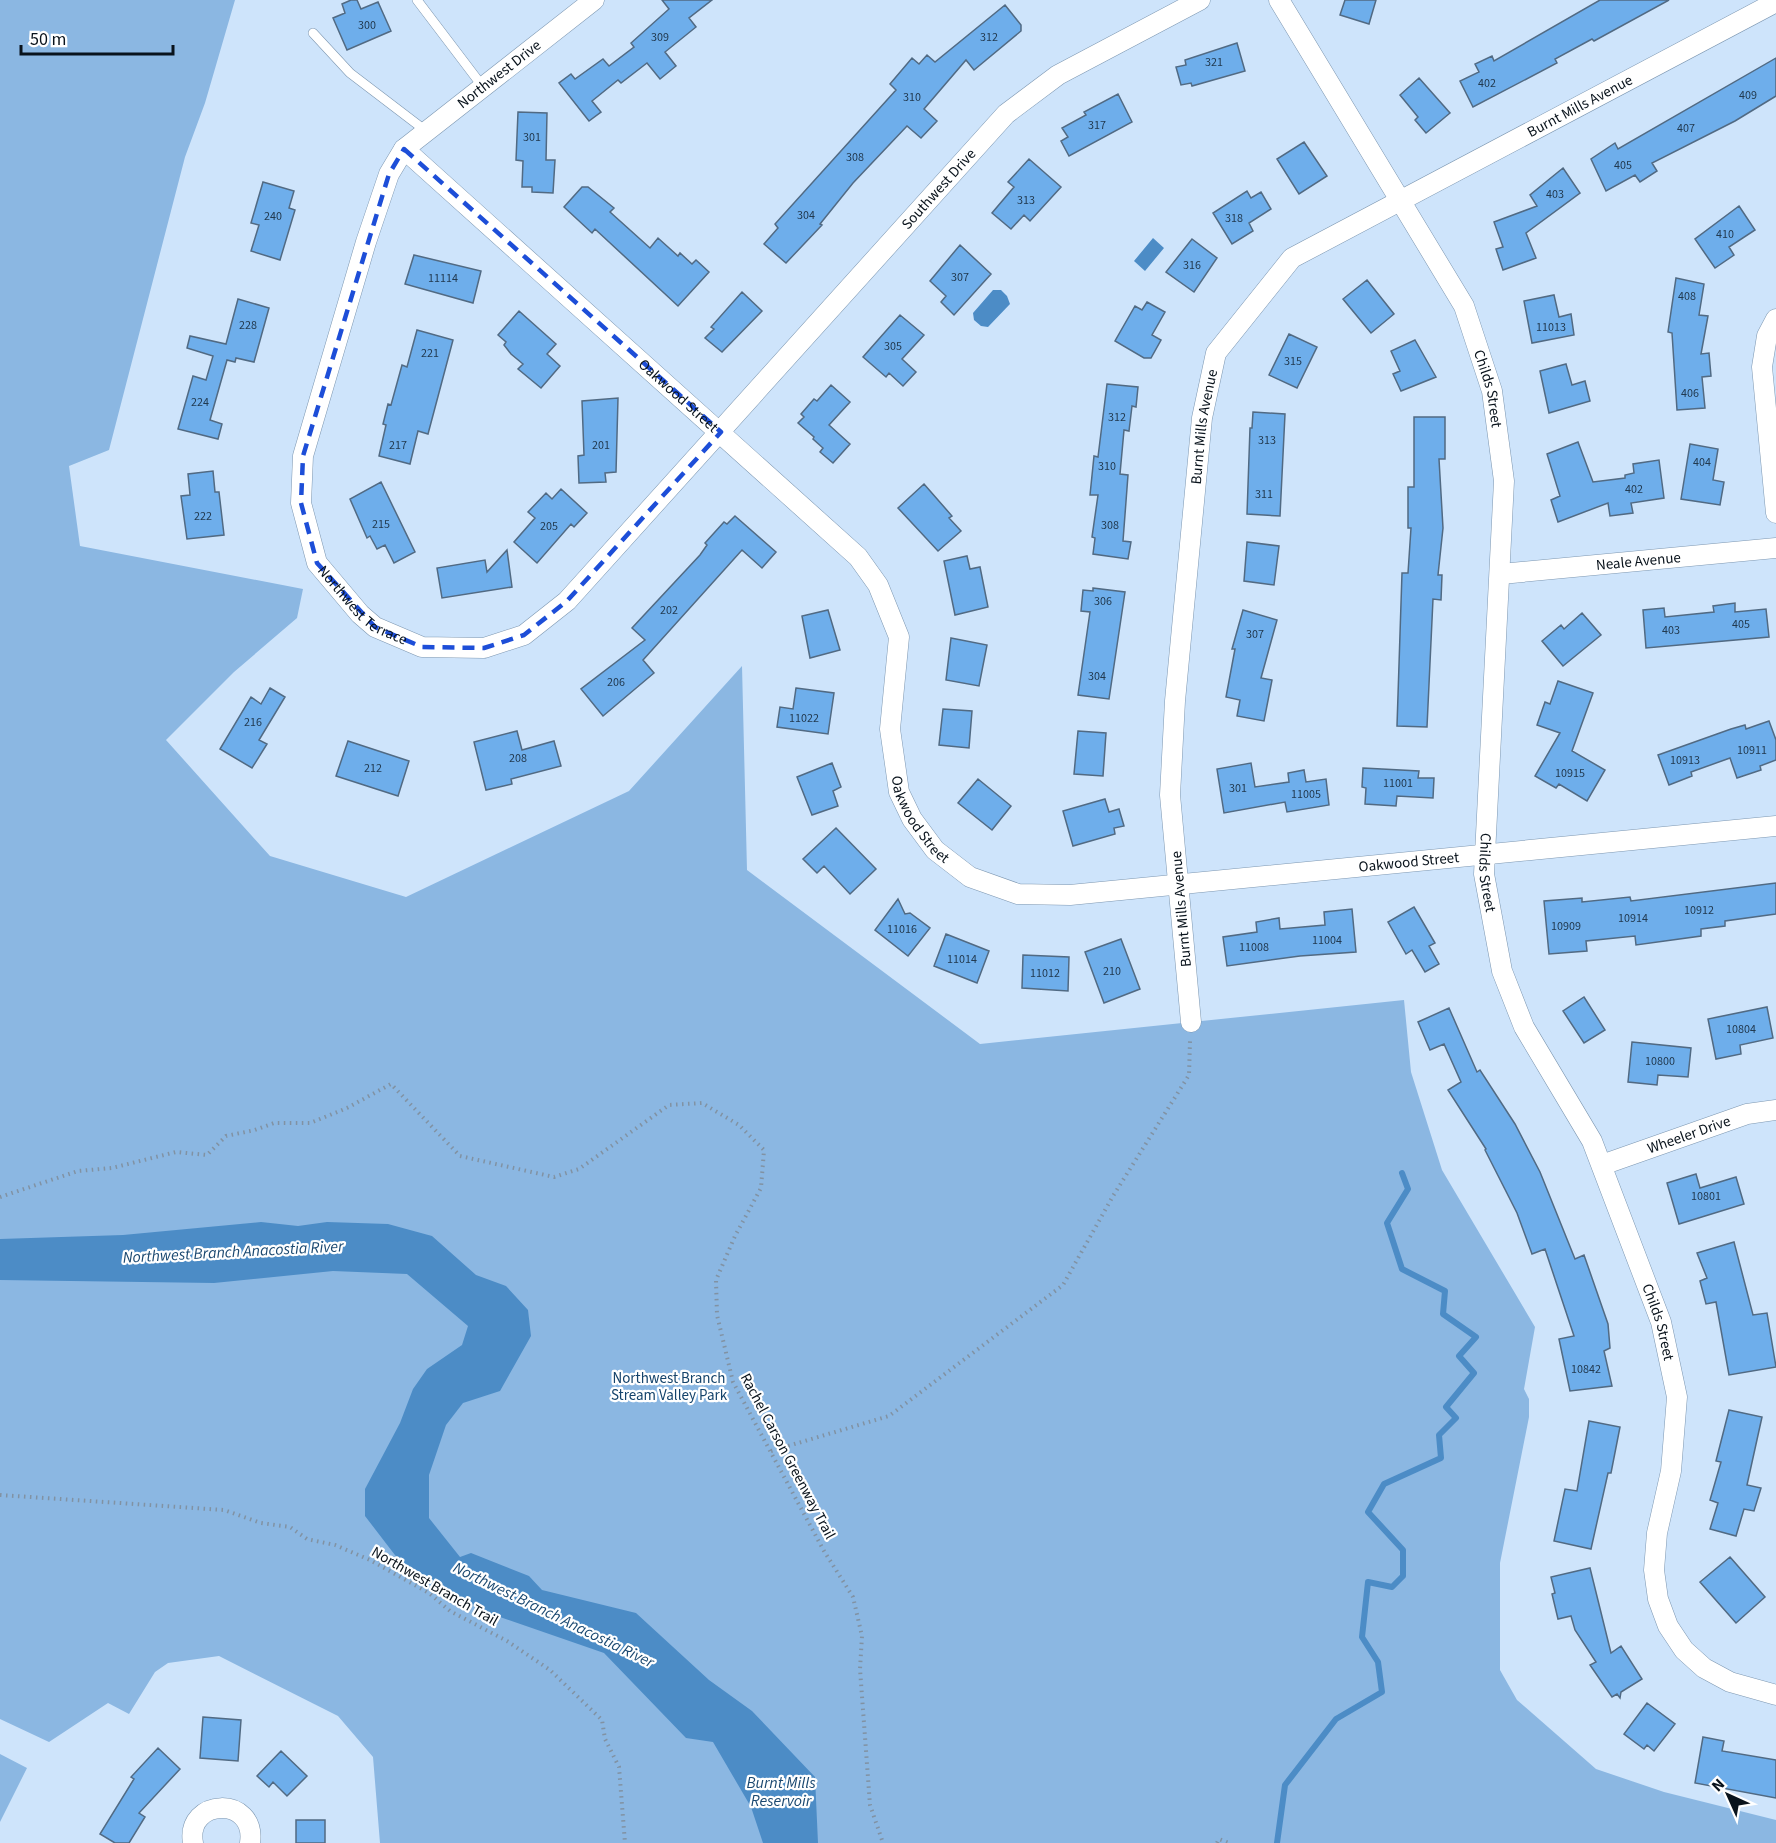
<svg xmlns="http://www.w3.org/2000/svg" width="1776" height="1843" font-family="'Source Sans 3',sans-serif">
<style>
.green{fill:#8bb7e2}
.water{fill:#4c8cc6}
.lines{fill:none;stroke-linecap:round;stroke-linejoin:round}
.stream{stroke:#4c8cc6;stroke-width:6}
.building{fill:#6eaeeb;stroke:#516a83;stroke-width:1.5}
.lane-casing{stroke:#7d97b1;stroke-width:10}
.street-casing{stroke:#7d97b1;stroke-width:21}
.path{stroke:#8192a3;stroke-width:4;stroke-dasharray:1.5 4.5;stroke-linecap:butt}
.lane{stroke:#fff;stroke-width:9}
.street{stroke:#fff;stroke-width:20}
.marked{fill:none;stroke:#1d4ed8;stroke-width:4.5;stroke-dasharray:12 8;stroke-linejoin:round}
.labels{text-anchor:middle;stroke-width:4.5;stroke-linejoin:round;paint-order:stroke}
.number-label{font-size:12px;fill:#223a50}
.street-label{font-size:15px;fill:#09131c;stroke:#fff}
.park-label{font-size:15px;fill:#14436b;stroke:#fff}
.water-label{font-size:16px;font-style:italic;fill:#1b4971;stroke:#fff}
</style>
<rect width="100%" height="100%" fill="#cee4fb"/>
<path class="green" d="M 0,0 L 235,0 L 205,103 L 185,157 L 109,450 L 69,466 L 80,546 L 303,589 L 297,618 L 234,672 L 166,740 L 270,856 L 406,897 L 629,791 L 742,666 L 747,870 L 980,1044 L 1404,1000 L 1411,1072 L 1442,1170 L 1535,1327 L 1524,1389 L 1529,1399 L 1529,1417 L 1500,1563 L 1500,1670 L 1517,1700 L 1596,1769 L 1664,1792 L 1776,1820 L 1776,1843 L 380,1843 L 373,1757 L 338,1716 L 219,1656 L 168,1663 L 155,1672 L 129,1714 L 108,1703 L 49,1742 L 0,1719 Z
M 0,1754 L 27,1768 L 0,1822 Z"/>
<path class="water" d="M 1153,238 L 1164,248 L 1145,271 L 1134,261 Z
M 993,290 L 1001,290 L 1007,296 L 1010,304 L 988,327 L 981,326 L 974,320 L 973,313 Z
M 261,1222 L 298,1226 L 327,1222 L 388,1224 L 432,1236 L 476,1275 L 506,1286 L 528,1310 L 531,1336 L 500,1391 L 463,1403 L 446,1425 L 429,1475 L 429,1518 L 460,1557 L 471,1553 L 529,1576 L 542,1590 L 636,1613 L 709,1680 L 752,1711 L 815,1777 L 818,1843 L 763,1843 L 751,1807 L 713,1742 L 686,1738 L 604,1653 L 480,1610 L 398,1559 L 365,1516 L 365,1489 L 400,1423 L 413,1389 L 427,1369 L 462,1345 L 468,1326 L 407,1274 L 333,1271 L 214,1283 L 0,1280 L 0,1239 L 123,1235 Z"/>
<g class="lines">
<path class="stream" d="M 1277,1843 L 1285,1785 L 1336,1719 L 1382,1692 L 1378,1662 L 1362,1637 L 1368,1582 L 1392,1587 L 1403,1576 L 1403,1550 L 1368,1512 L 1384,1484 L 1441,1458 L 1439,1435 L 1456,1418 L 1446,1407 L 1474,1373 L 1459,1356 L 1476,1337 L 1443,1314 L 1445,1291 L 1402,1269 L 1387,1223 L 1408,1189 L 1402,1173"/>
</g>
<path class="building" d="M 351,0 L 357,0 L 361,9 L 378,2 L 391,31 L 347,50 L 333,18 L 345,13 L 342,4 Z
M 662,0 L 712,0 L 689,18 L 696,27 L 665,52 L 676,66 L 660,79 L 647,63 L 621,83 L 618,80 L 592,101 L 601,112 L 589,121 L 559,83 L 571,74 L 575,79 L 603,59 L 609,66 L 634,47 L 631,43 L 669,9 Z
M 1345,0 L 1376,0 L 1369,24 L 1340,15 Z
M 1600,0 L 1669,0 L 1594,41 L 1592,39 L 1555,59 L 1557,63 L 1473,107 L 1460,81 L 1479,72 L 1475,64 L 1492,56 L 1494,61 Z
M 1005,5 L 1021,25 L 1021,31 L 974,70 L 966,60 L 924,109 L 937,121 L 921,138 L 907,126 L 853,183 L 820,224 L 822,225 L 786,263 L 764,244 L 778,228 L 775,224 L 896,90 L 890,84 L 912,58 L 919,64 L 927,55 L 935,62 Z
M 1237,43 L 1245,71 L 1192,86 L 1191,83 L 1181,85 L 1176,67 L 1186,65 L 1185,60 Z
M 1776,58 L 1776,96 L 1735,121 L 1652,163 L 1657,171 L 1640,182 L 1635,175 L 1606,191 L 1591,159 L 1615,143 L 1618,149 Z
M 1419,78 L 1450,113 L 1426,133 L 1415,120 L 1418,117 L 1400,95 Z
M 1118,94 L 1132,122 L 1069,156 L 1061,141 L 1068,137 L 1062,128 L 1086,115 L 1084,112 Z
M 518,112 L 547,113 L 546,160 L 555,160 L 553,193 L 532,192 L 532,187 L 522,187 L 523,161 L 516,160 Z
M 1304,142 L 1327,176 L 1299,194 L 1277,159 Z
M 1029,159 L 1061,187 L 1030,221 L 1024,215 L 1011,229 L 992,213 L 1014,187 L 1008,182 Z
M 1563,168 L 1580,193 L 1526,233 L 1536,258 L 1503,270 L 1496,249 L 1503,247 L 1494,222 L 1537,206 L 1530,195 Z
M 263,182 L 294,191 L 289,208 L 295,210 L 280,260 L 251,251 L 259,225 L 251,223 Z
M 582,187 L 588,187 L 614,208 L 610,212 L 650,248 L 658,238 L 678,256 L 680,253 L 692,264 L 696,260 L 709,272 L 678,306 L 595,229 L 592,233 L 564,207 Z
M 1247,191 L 1251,198 L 1261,192 L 1271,209 L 1249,223 L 1253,231 L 1232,244 L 1213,213 Z
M 1739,206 L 1755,230 L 1729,247 L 1734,255 L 1715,268 L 1695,239 Z
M 1192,239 L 1217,258 L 1194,292 L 1166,272 Z
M 960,245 L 991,274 L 954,315 L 941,302 L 946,296 L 930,281 Z
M 414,255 L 481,271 L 473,303 L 405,284 Z
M 1676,278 L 1704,284 L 1699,315 L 1708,316 L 1701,354 L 1709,353 L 1711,376 L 1702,377 L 1705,408 L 1677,410 L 1672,333 L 1668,332 Z
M 1367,280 L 1394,314 L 1371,333 L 1343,299 Z
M 742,292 L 762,311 L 722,352 L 705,338 L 714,329 L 711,327 Z
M 1554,295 L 1559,317 L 1571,314 L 1574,335 L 1532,343 L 1524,301 Z
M 238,299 L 269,308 L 254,362 L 236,358 L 235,362 L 227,360 L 210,420 L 222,424 L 218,439 L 178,429 L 193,376 L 206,380 L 213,356 L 187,348 L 190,336 L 226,344 Z
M 1147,302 L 1165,312 L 1152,335 L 1161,340 L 1151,358 L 1144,358 L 1115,341 L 1135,306 L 1142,310 Z
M 519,311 L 556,344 L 547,354 L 560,366 L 541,388 L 518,369 L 523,364 L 511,354 L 504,345 L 506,342 L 498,335 Z
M 900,315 L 924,335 L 902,359 L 916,372 L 903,386 L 889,373 L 886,377 L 863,357 Z
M 417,330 L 453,340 L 428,434 L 418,431 L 410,464 L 379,456 L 386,425 L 383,424 L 388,404 L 391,405 L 402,365 L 407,367 Z
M 1289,334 L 1317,347 L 1297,388 L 1269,375 Z
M 1415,340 L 1436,377 L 1401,391 L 1393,374 L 1400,371 L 1391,351 Z
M 1566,364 L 1572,385 L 1585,381 L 1590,401 L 1549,413 L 1540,371 Z
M 1107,384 L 1138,387 L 1136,407 L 1132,406 L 1129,431 L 1124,430 L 1120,474 L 1128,475 L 1123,541 L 1131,542 L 1128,559 L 1093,554 L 1095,538 L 1092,537 L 1098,495 L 1090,495 L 1094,456 L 1098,457 Z
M 831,385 L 850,402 L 829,425 L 850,444 L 833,463 L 820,452 L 823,448 L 813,439 L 814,437 L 798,423 L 804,417 L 801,414 L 814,399 L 817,401 Z
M 618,398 L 616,472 L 605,473 L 606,482 L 579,483 L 578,456 L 584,455 L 582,401 Z
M 1253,412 L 1285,414 L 1280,516 L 1247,514 L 1250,428 L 1252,428 Z
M 1414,417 L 1445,417 L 1445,459 L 1439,459 L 1443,528 L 1438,575 L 1442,575 L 1441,600 L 1433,599 L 1427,727 L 1397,726 L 1402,573 L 1408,573 L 1411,528 L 1408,528 L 1408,487 L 1414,487 Z
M 1578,442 L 1593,482 L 1625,478 L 1625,475 L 1634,473 L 1633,464 L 1659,460 L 1664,498 L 1631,503 L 1633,513 L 1610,516 L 1608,503 L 1558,522 L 1551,500 L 1560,496 L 1547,454 Z
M 1690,444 L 1718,449 L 1713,480 L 1724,482 L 1720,505 L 1681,499 Z
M 213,471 L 215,492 L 219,492 L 224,535 L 187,539 L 181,496 L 190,495 L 188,474 Z
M 381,482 L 415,552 L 394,563 L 385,545 L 377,549 L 370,536 L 367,538 L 350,499 Z
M 924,484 L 952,516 L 949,518 L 961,531 L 938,551 L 898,508 Z
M 561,489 L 587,513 L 574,527 L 571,524 L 537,563 L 514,542 L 535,518 L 528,512 L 546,493 L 552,499 Z
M 735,516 L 776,552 L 762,568 L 742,550 L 643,660 L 654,673 L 603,716 L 581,689 L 645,640 L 632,628 L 700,555 L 707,545 L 705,543 L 724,522 L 727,524 Z
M 1247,542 L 1279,546 L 1274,585 L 1244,581 Z
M 507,550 L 512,587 L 442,598 L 437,568 L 485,560 L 487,572 Z
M 967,556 L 970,569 L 980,567 L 988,607 L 955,615 L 944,561 Z
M 1093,588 L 1125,592 L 1109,699 L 1078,695 L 1090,612 L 1081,611 L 1083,590 L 1093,591 Z
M 1735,603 L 1735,612 L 1766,609 L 1769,637 L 1646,648 L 1643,610 L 1664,608 L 1665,617 L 1714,612 L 1713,606 Z
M 828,610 L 840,650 L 810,658 L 802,616 Z
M 1243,610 L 1277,620 L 1261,678 L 1272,680 L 1264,721 L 1237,716 L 1240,700 L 1226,697 L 1235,649 L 1232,649 Z
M 1582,613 L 1601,635 L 1563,666 L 1542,641 L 1561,625 L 1564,629 Z
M 951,638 L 987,645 L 979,686 L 946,680 Z
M 1558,681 L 1593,693 L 1572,751 L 1605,770 L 1587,801 L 1559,784 L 1556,788 L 1535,776 L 1560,733 L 1537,725 L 1545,702 L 1550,704 Z
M 270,688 L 285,697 L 259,740 L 267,744 L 252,768 L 220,749 L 251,697 L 261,704 Z
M 796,688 L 834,693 L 828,734 L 777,727 L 780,707 L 793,709 Z
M 943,709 L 972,711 L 969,748 L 939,745 Z
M 1769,721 L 1776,740 L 1776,760 L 1760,766 L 1761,770 L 1737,778 L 1730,758 L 1691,772 L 1692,776 L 1669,785 L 1658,755 L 1731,729 L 1745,725 L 1746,729 Z
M 517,731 L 522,750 L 554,741 L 561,766 L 511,779 L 512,784 L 486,790 L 474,742 Z
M 1078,731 L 1106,733 L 1103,776 L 1074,774 Z
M 348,741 L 409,761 L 398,796 L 336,776 Z
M 832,763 L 841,787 L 833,791 L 838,806 L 812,815 L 797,777 Z
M 1251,763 L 1255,787 L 1289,782 L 1288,773 L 1304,770 L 1306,782 L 1326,779 L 1329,805 L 1287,812 L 1285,802 L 1224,813 L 1217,769 Z
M 1363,768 L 1419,771 L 1418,778 L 1434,778 L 1433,798 L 1397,796 L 1396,806 L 1365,804 L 1366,788 L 1362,787 Z
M 978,779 L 1011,806 L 992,830 L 958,803 Z
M 1105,799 L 1109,812 L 1119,809 L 1124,826 L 1114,828 L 1115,834 L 1073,846 L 1063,811 Z
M 836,828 L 876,869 L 850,894 L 824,866 L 817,873 L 803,859 Z
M 1776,883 L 1776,914 L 1725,921 L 1725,926 L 1701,929 L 1701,936 L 1636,945 L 1635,936 L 1586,941 L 1587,951 L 1549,954 L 1544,901 L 1582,898 L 1582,902 L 1630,897 L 1631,901 Z
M 898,899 L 905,914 L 910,913 L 930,928 L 908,956 L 875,930 Z
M 1414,907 L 1435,943 L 1429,946 L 1439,964 L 1425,972 L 1412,950 L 1406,954 L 1388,922 Z
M 1352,909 L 1356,952 L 1300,956 L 1227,966 L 1223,937 L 1257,932 L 1256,922 L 1279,918 L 1280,929 L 1325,925 L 1324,912 Z
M 946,934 L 989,951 L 977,983 L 934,966 Z
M 1121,939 L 1140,989 L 1104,1003 L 1085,952 Z
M 1023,955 L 1069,957 L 1068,991 L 1022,988 Z
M 1584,997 L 1605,1030 L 1584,1043 L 1563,1011 Z
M 1767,1007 L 1773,1038 L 1740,1045 L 1741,1054 L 1716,1059 L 1708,1019 Z
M 1449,1008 L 1477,1072 L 1480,1070 L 1515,1124 L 1540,1172 L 1575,1259 L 1584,1255 L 1608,1324 L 1610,1348 L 1604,1351 L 1612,1386 L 1570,1391 L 1559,1339 L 1574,1336 L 1545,1249 L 1532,1254 L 1517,1213 L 1485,1150 L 1486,1149 L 1448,1090 L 1461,1082 L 1444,1044 L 1430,1050 L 1418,1022 Z
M 1632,1042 L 1691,1048 L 1688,1077 L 1658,1075 L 1657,1085 L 1628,1082 Z
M 1696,1174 L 1700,1188 L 1736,1177 L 1744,1204 L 1679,1224 L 1667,1183 Z
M 1734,1242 L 1753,1315 L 1767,1313 L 1776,1367 L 1729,1375 L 1716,1302 L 1706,1304 L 1700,1281 L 1707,1278 L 1697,1253 Z
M 1729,1410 L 1762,1417 L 1747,1485 L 1761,1488 L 1754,1511 L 1744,1509 L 1736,1536 L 1710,1529 L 1718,1503 L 1710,1500 L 1721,1462 L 1716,1461 Z
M 1589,1421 L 1620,1427 L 1611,1473 L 1608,1473 L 1591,1549 L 1554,1541 L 1565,1489 L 1577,1491 Z
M 1730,1557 L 1765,1597 L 1736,1623 L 1700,1582 Z
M 1590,1568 L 1611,1653 L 1621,1646 L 1642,1679 L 1621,1692 L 1620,1698 L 1617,1694 L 1612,1697 L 1590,1665 L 1596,1662 L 1575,1630 L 1571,1616 L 1558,1619 L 1552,1594 L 1555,1593 L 1551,1577 Z
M 1647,1703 L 1675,1724 L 1654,1751 L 1647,1745 L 1644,1749 L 1624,1734 Z
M 203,1717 L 241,1720 L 238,1761 L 200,1758 Z
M 1703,1737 L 1724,1741 L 1722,1751 L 1776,1760 L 1776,1798 L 1695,1783 Z
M 158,1748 L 180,1769 L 139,1813 L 145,1817 L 129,1843 L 115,1843 L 100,1834 L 134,1779 L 131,1777 Z
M 281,1751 L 307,1776 L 287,1796 L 273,1782 L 269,1787 L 257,1776 Z
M 296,1820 L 325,1820 L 325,1843 L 296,1843 Z"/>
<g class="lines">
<g class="lane-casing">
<path id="lane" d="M 417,0 L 483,87
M 313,33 L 350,73 L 426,131"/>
</g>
<g class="street-casing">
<g id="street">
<path id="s1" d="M 594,0 L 404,149 L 389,174 L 366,242 L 303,456 L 301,503 L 317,563 L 360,614 L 375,627 L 422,647 L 484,648 L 524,635 L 567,601 L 1006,114 L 1058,75 L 1200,0"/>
<path id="s2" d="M 1279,0 L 1464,306 L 1492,391 L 1504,481 L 1484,874 L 1502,971 L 1524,1027 L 1592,1141 L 1661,1322 L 1677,1397 L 1671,1471 L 1657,1533 L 1654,1570 L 1658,1599 L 1668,1626 L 1684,1650 L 1704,1668 L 1730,1682 L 1776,1695"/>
<path id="s3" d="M 404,149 L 858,557 L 878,585 L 899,637 L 890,729 L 899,792 L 912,819 L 935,850 L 970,877 L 1018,894 L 1070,895 L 1776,826"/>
<path d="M 1776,319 L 1767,336 L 1762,367 L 1776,513"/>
<path id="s4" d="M 1501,574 L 1776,548"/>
<path id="s5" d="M 1191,1022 L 1170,795 L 1175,701 L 1202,418 L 1216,353 L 1292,258 L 1776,2"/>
<path id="s6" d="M 1602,1165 L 1747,1114 L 1776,1110"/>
<path d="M 193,1843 C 185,1798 257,1795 250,1843"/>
</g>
</g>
<path class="path" d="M 0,1197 L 78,1171 L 112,1168 L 176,1152 L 207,1155 L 226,1136 L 255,1130 L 274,1123 L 310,1123 L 347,1108 L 391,1084 L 460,1156 L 554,1177 L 579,1169 L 669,1105 L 702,1103 L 739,1125 L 764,1150 L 761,1188 L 735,1236 L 716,1280 L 717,1315 L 733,1382 L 824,1551 L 853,1597 L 862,1636 L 860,1669 L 870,1805 L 883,1843
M 771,1451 L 889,1416 L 1063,1285 L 1113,1196 L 1189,1075 L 1190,1041
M 0,1495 L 224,1510 L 261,1523 L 290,1527 L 307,1539 L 335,1545 L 370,1560 L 429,1593 L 450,1611 L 507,1641 L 550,1670 L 602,1720 L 605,1739 L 619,1767 L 625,1843
M 1217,1843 L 1219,1839 L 1229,1843"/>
<use href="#lane" class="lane"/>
<use href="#street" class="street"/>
</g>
<path class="marked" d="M 404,149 L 721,432 L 567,601 L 524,635 L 484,648 L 422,647 L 375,627 L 317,563 L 301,503 L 303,456 L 389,174 Z"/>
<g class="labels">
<g class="number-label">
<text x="367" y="29">300</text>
<text x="660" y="41">309</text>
<text x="989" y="41">312</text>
<text x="1214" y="66">321</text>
<text x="1487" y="87">402</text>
<text x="1748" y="99">409</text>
<text x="912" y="101">310</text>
<text x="1097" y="129">317</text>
<text x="1686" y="132">407</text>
<text x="532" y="141">301</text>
<text x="855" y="161">308</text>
<text x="1623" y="169">405</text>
<text x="1555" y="198">403</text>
<text x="1026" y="204">313</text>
<text x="806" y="219">304</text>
<text x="273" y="220">240</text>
<text x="1234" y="222">318</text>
<text x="1725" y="238">410</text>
<text x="1192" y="269">316</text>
<text x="960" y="281">307</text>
<text x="443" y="282">11114</text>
<text x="1687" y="300">408</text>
<text x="248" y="329">228</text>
<text x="1551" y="331">11013</text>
<text x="893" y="350">305</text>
<text x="430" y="357">221</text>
<text x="1293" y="365">315</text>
<text x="1690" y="397">406</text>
<text x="200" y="406">224</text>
<text x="1117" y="421">312</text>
<text x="1267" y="444">313</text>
<text x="398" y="449">217</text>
<text x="601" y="449">201</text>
<text x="1702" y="466">404</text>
<text x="1107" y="470">310</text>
<text x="1634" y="493">402</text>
<text x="1264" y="498">311</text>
<text x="203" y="520">222</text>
<text x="381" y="528">215</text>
<text x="1110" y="529">308</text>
<text x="549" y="530">205</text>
<text x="1103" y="605">306</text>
<text x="669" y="614">202</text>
<text x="1741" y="628">405</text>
<text x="1671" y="634">403</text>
<text x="1255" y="638">307</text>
<text x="1097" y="680">304</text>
<text x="616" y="686">206</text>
<text x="804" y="722">11022</text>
<text x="253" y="726">216</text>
<text x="1752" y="754">10911</text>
<text x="518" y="762">208</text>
<text x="1685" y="764">10913</text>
<text x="373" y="772">212</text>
<text x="1570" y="777">10915</text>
<text x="1398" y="787">11001</text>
<text x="1238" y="792">301</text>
<text x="1306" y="798">11005</text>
<text x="1699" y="914">10912</text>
<text x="1633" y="922">10914</text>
<text x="1566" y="930">10909</text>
<text x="902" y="933">11016</text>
<text x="1327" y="944">11004</text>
<text x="1254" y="951">11008</text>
<text x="962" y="963">11014</text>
<text x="1112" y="975">210</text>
<text x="1045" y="977">11012</text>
<text x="1741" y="1033">10804</text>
<text x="1660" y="1065">10800</text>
<text x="1706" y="1200">10801</text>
<text x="1586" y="1373">10842</text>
</g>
<g class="street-label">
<text transform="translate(499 74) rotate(-38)" y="5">Northwest Drive</text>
<text dy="5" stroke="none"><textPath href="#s5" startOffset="1120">Burnt Mills Avenue</textPath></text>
<text dy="5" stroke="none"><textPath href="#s1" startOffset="1526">Southwest Drive</textPath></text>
<text dy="5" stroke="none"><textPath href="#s2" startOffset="444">Childs Street</textPath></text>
<text dy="5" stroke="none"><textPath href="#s3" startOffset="369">Oakwood Street</textPath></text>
<text dy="5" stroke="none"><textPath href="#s5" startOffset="598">Burnt Mills Avenue</textPath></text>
<text dy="5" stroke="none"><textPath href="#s4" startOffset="138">Neale Avenue</textPath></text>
<text dy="5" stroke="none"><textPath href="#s1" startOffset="738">Northwest Terrace</textPath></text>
<text dy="5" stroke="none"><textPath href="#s3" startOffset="891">Oakwood Street</textPath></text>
<text dy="5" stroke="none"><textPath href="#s3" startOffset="1413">Oakwood Street</textPath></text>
<text dy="5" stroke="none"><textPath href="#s2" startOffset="930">Childs Street</textPath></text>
<text transform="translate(1181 909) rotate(-95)" y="5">Burnt Mills Avenue</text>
<text dy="5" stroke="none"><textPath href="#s6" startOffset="92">Wheeler Drive</textPath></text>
<text dy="5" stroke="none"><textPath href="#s2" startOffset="1416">Childs Street</textPath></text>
<text transform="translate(788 1456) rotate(62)" y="5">Rachel Carson Greenway Trail</text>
<text transform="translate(435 1586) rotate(30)" y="5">Northwest Branch Trail</text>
</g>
<g class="park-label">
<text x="669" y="1383">Northwest Branch<tspan x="669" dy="17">Stream Valley Park</tspan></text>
</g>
<g class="water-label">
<text transform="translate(233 1251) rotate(-3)" y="6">Northwest Branch Anacostia River</text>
<text transform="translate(554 1614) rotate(26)" y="6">Northwest Branch Anacostia River</text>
<text x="781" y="1788">Burnt Mills<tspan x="781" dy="18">Reservoir</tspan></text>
</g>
</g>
<g transform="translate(1728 1795) rotate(315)" stroke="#ffffff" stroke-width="4.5" paint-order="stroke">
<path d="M0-4.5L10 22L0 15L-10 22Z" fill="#09131c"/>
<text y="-9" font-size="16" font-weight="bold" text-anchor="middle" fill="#09131c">N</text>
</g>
<path d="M21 45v9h152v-9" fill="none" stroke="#09131c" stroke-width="3"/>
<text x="30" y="45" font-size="18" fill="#09131c" stroke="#ffffff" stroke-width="4.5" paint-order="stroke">50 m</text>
</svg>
